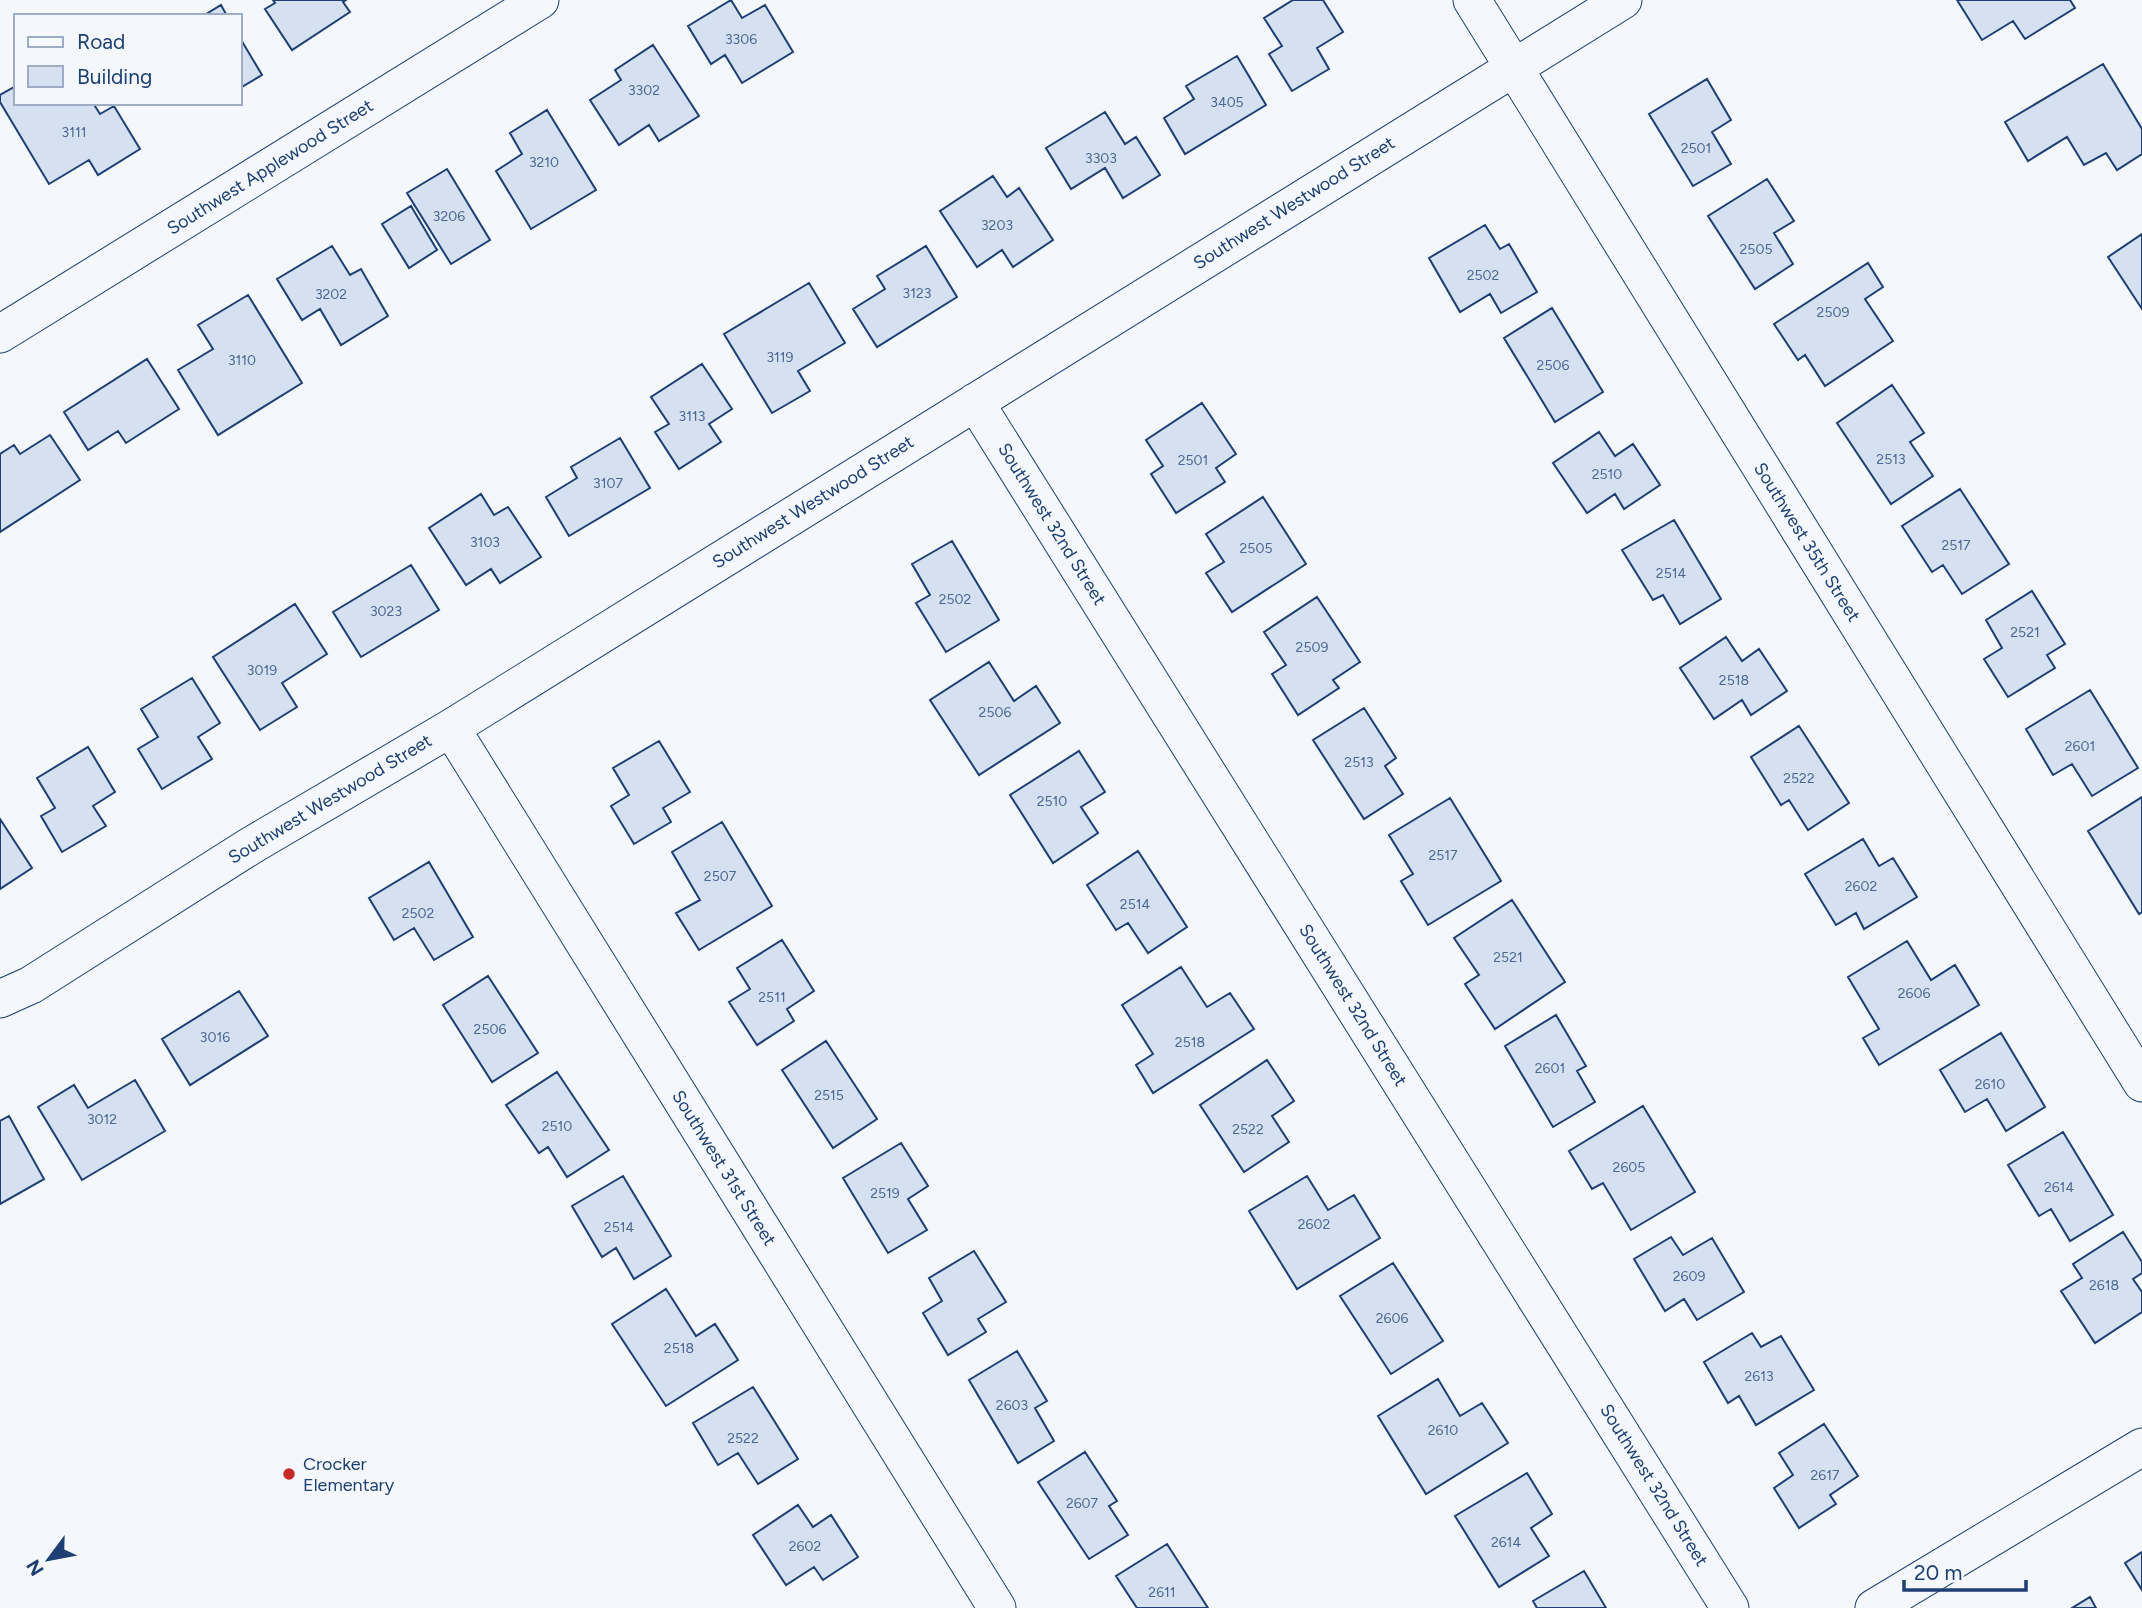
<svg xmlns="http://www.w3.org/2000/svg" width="2142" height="1608" font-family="Figtree,sans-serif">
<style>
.building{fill:#d5e0f0;stroke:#1d3f73;stroke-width:2}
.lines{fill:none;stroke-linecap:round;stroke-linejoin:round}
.street-casing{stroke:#1d3f73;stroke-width:39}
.street{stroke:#f4f7fb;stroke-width:37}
.poi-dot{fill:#c62828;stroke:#f4f7fb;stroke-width:2.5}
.labels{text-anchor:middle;stroke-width:5;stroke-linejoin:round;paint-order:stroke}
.number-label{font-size:14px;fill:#4b6792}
.street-label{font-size:18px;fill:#1d3f73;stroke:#f4f7fb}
.poi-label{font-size:18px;fill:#1d3f73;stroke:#f4f7fb;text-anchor:start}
</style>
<rect width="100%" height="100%" fill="#f4f7fb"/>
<path class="building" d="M 273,0 L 346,0 L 343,2 L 350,12 L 292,50 L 265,9 L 275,3 Z
M 731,0 L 742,18 L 765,5 L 793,52 L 742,83 L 725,55 L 711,64 L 688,26 Z
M 1293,0 L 1323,0 L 1343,32 L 1317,48 L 1329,69 L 1292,91 L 1269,54 L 1282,46 L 1264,18 Z
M 1957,0 L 2070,0 L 2075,8 L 2025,39 L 2013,21 L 1982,40 Z
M 221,5 L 227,16 L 203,16 Z
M 240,38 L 262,75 L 240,88 Z
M 653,45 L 699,116 L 659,141 L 649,125 L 619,145 L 590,100 L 621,80 L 615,70 Z
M 1237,56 L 1266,105 L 1185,154 L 1164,118 L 1194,99 L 1186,86 Z
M 2103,64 L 2142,129 L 2142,154 L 2117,170 L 2106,153 L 2084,165 L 2067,137 L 2028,161 L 2005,122 Z
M 1707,79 L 1731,120 L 1712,132 L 1731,164 L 1693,186 L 1649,114 Z
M 16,86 L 16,103 L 93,103 L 100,114 L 114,106 L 140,149 L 98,175 L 89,160 L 49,184 L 0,102 L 0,95 Z
M 547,110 L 596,190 L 531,229 L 496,171 L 522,154 L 510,133 Z
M 1105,112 L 1125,144 L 1136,137 L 1160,175 L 1123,198 L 1105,168 L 1071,189 L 1046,148 Z
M 447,169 L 490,240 L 451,264 L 407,193 Z
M 993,176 L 1007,197 L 1019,188 L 1053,240 L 1013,267 L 1002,250 L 977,267 L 940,211 Z
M 1767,179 L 1794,221 L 1774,233 L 1793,264 L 1755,289 L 1708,216 Z
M 411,206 L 437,250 L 409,268 L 382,224 Z
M 1485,225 L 1500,249 L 1509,244 L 1537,292 L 1501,313 L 1490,294 L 1460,312 L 1429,258 Z
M 2142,234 L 2142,309 L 2108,257 Z
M 332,246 L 350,275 L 361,269 L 388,316 L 341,345 L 320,309 L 302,320 L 277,279 Z
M 926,246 L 957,297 L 877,347 L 853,309 L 885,289 L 877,276 Z
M 1868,263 L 1883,287 L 1865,299 L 1893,341 L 1825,386 L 1805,355 L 1798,360 L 1774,324 Z
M 809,283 L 845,343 L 798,371 L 810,391 L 772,413 L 724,334 Z
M 248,295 L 302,383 L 218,435 L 178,370 L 213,349 L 198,325 Z
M 1552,308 L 1603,392 L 1555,422 L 1504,338 Z
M 147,359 L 179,409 L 126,443 L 118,431 L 88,450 L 64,412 Z
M 702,364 L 732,409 L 709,424 L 721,442 L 679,469 L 655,432 L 669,424 L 651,397 Z
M 1892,385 L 1924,433 L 1910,442 L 1933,476 L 1891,504 L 1837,423 Z
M 1202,403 L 1236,454 L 1216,468 L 1225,482 L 1176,513 L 1151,474 L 1163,466 L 1146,440 Z
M 1599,432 L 1615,456 L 1633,444 L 1660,485 L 1624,509 L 1615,494 L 1587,513 L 1553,463 Z
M 50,435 L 80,480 L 0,532 L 0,454 L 14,445 L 20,454 Z
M 620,438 L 650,488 L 569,536 L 546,497 L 577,478 L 571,467 Z
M 1960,489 L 2009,564 L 1962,594 L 1943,565 L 1932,572 L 1902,526 Z
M 481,494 L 494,515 L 508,507 L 541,557 L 500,583 L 491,569 L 466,585 L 429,528 Z
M 1263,497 L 1306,564 L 1232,612 L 1206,573 L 1224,562 L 1206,534 Z
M 1674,520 L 1721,599 L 1680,624 L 1663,595 L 1653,600 L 1622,550 Z
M 952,541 L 999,620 L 946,652 L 916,603 L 930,595 L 912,564 Z
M 411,565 L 439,610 L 361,657 L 333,612 Z
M 2032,591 L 2065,644 L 2047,655 L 2055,668 L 2008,697 L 1984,659 L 2002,648 L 1986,620 Z
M 1317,597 L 1360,662 L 1333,680 L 1339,688 L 1298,715 L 1272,674 L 1286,665 L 1264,632 Z
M 295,604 L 327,654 L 282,683 L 297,707 L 260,730 L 213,657 Z
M 1726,637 L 1742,661 L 1759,649 L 1787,691 L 1751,715 L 1742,700 L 1714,719 L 1680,668 Z
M 989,662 L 1014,701 L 1036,686 L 1060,723 L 979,775 L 930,700 Z
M 192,678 L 220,723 L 198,737 L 212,759 L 162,789 L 138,749 L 158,737 L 141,709 Z
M 2090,690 L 2138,768 L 2092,796 L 2072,764 L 2053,775 L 2026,729 Z
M 1364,708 L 1396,758 L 1385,766 L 1403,794 L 1364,819 L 1313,740 Z
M 1799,726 L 1849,803 L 1808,830 L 1789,800 L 1781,805 L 1751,757 Z
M 659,741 L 690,792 L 663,808 L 671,822 L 634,844 L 611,806 L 629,795 L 613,768 Z
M 88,747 L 115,792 L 93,806 L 106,826 L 62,852 L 41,816 L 55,808 L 37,778 Z
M 1079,751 L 1105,792 L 1081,807 L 1098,833 L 1053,863 L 1010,795 Z
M 2142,797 L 2142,912 L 2139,914 L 2088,831 Z
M 1450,798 L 1501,881 L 1428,925 L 1401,881 L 1413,874 L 1389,835 Z
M 0,819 L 32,868 L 0,889 Z
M 722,822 L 772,906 L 699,950 L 676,913 L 700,900 L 672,852 Z
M 1863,839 L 1879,866 L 1893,858 L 1917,897 L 1864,929 L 1856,913 L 1836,925 L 1805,874 Z
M 1138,851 L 1187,927 L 1148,953 L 1128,923 L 1116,930 L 1087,885 Z
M 429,862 L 473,937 L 434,960 L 414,928 L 394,940 L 369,898 Z
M 1512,900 L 1565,982 L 1495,1029 L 1465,984 L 1479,975 L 1454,938 Z
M 782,940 L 814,991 L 787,1009 L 794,1021 L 757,1045 L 729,1002 L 750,989 L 737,968 Z
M 1907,941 L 1931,980 L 1955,965 L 1979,1005 L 1879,1065 L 1863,1038 L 1879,1029 L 1848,977 Z
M 1181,967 L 1207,1007 L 1230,993 L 1254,1029 L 1153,1093 L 1136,1065 L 1153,1054 L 1122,1005 Z
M 488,976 L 538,1053 L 492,1082 L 443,1005 Z
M 239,991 L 268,1036 L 190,1085 L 162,1039 Z
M 1556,1015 L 1586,1066 L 1577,1071 L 1595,1102 L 1553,1127 L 1505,1046 Z
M 2001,1033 L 2045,1107 L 2006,1131 L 1987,1099 L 1965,1112 L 1940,1070 Z
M 826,1041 L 877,1119 L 833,1148 L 782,1070 Z
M 1267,1060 L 1294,1101 L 1272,1116 L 1289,1142 L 1244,1172 L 1200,1105 Z
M 557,1072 L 609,1150 L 567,1177 L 548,1147 L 539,1153 L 506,1105 Z
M 135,1080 L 165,1131 L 82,1180 L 38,1107 L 74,1085 L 88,1108 Z
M 1643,1106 L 1695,1192 L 1631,1230 L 1603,1183 L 1592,1189 L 1569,1151 Z
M 9,1116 L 44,1179 L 0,1204 L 0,1121 Z
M 2063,1132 L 2113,1215 L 2070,1241 L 2051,1209 L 2039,1216 L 2008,1165 Z
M 901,1143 L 928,1186 L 908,1199 L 927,1230 L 888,1253 L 843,1178 Z
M 623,1176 L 671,1256 L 634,1279 L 616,1248 L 602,1257 L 572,1206 Z
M 1307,1176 L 1328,1210 L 1354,1195 L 1380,1238 L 1297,1289 L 1249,1211 Z
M 2123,1232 L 2142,1262 L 2142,1273 L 2133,1279 L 2142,1292 L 2142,1312 L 2095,1343 L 2061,1291 L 2082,1278 L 2073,1264 Z
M 1671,1237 L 1683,1255 L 1712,1238 L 1744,1292 L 1697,1320 L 1684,1299 L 1665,1311 L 1634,1259 Z
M 974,1251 L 1006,1302 L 978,1319 L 986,1332 L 948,1355 L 923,1313 L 942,1301 L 929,1278 Z
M 1393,1263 L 1443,1341 L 1391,1374 L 1340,1296 Z
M 666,1289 L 696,1336 L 715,1324 L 738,1360 L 666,1406 L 612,1324 Z
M 1752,1333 L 1761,1347 L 1781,1336 L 1814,1390 L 1756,1425 L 1739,1396 L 1728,1403 L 1704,1362 Z
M 1017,1351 L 1047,1401 L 1035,1408 L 1054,1441 L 1018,1463 L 969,1380 Z
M 1438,1379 L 1460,1416 L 1482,1403 L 1508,1443 L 1426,1494 L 1378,1416 Z
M 753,1387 L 798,1459 L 758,1484 L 738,1453 L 718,1465 L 693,1423 Z
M 1824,1424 L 1858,1476 L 1830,1495 L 1836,1504 L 1799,1528 L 1774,1488 L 1793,1475 L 1779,1453 Z
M 1085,1452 L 1117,1501 L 1109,1506 L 1128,1535 L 1089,1559 L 1038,1482 Z
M 1527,1473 L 1552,1514 L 1531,1528 L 1549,1556 L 1499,1587 L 1455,1516 Z
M 798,1505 L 813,1527 L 831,1515 L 858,1557 L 823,1580 L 814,1567 L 786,1585 L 753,1535 Z
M 1167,1544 L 1208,1608 L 1137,1608 L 1116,1576 Z
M 2142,1552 L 2142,1590 L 2125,1563 Z
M 1584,1571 L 1606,1608 L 1537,1608 L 1533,1601 Z
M 2090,1597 L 2096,1608 L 2072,1608 Z"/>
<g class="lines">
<g class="street-casing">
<path id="street" d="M 1472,0 L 2142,1083
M 0,334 L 540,0
M 975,402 L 1730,1608
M 451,728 L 997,1608
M 0,999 L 31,985 L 252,845 L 451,728 L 1623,0
M 1874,1608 L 2142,1447"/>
</g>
<use href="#street" class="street"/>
</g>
<circle class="poi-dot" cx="289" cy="1474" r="7"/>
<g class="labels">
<g class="number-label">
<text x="741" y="44">3306</text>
<text x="644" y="95">3302</text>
<text x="1227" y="107">3405</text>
<text x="74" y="137">3111</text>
<text x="1696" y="153">2501</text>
<text x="1101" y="163">3303</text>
<text x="544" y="167">3210</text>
<text x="449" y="221">3206</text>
<text x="997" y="230">3203</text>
<text x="1756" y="254">2505</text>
<text x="1483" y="280">2502</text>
<text x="917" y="298">3123</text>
<text x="331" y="299">3202</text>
<text x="1833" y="317">2509</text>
<text x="780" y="362">3119</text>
<text x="242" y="365">3110</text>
<text x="1553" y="370">2506</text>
<text x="692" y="421">3113</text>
<text x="1891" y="464">2513</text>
<text x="1193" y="465">2501</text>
<text x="1607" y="479">2510</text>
<text x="608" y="488">3107</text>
<text x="485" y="547">3103</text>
<text x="1956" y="550">2517</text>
<text x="1256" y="553">2505</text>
<text x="1671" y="578">2514</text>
<text x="955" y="604">2502</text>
<text x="386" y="616">3023</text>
<text x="2025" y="637">2521</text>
<text x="1312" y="652">2509</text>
<text x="262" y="675">3019</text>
<text x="1734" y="685">2518</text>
<text x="995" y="717">2506</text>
<text x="2080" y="751">2601</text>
<text x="1359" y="767">2513</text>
<text x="1799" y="783">2522</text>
<text x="1052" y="806">2510</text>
<text x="1443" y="860">2517</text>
<text x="720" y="881">2507</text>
<text x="1861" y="891">2602</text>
<text x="1135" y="909">2514</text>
<text x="418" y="918">2502</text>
<text x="1508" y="962">2521</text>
<text x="1914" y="998">2606</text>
<text x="772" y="1002">2511</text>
<text x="490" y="1034">2506</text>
<text x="215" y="1042">3016</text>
<text x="1190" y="1047">2518</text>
<text x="1550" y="1073">2601</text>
<text x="1990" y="1089">2610</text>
<text x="829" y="1100">2515</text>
<text x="102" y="1124">3012</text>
<text x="557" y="1131">2510</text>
<text x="1248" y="1134">2522</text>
<text x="1629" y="1172">2605</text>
<text x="2059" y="1192">2614</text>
<text x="885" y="1198">2519</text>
<text x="1314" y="1229">2602</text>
<text x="619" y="1232">2514</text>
<text x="1689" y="1281">2609</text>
<text x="2104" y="1290">2618</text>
<text x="1392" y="1323">2606</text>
<text x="679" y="1353">2518</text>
<text x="1759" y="1381">2613</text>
<text x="1012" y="1410">2603</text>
<text x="1443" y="1435">2610</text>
<text x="743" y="1443">2522</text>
<text x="1825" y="1480">2617</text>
<text x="1082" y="1508">2607</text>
<text x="1506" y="1547">2614</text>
<text x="805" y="1551">2602</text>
<text x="1162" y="1597">2611</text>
</g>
<g class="street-label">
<text transform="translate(270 167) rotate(-32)" y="6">Southwest Applewood Street</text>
<text transform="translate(1294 203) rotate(-32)" y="6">Southwest Westwood Street</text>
<text transform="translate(813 502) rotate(-32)" y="6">Southwest Westwood Street</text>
<text transform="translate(1052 524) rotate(58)" y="6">Southwest 32nd Street</text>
<text transform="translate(1807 542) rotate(58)" y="6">Southwest 35th Street</text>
<text transform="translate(330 799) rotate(-31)" y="6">Southwest Westwood Street</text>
<text transform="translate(1353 1005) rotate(58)" y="6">Southwest 32nd Street</text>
<text transform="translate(724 1168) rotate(58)" y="6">Southwest 31st Street</text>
<text transform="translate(1654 1485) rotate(58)" y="6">Southwest 32nd Street</text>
</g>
<g class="poi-label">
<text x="303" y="1470">Crocker<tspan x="303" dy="21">Elementary</tspan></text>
</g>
</g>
<rect x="14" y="14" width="228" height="91" fill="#f4f7fb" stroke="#9eadc5" stroke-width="2"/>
<rect x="28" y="37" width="35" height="10" fill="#f4f7fb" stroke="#9eadc5" stroke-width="2"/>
<text x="77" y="49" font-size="21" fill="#1d3f73">Road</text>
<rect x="28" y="66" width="35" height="21" fill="#d5e0f0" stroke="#9eadc5" stroke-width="2"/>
<text x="77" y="84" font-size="21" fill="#1d3f73">Building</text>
<g transform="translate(49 1559) rotate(238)" stroke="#f4f7fb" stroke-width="5" paint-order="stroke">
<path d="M0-5L12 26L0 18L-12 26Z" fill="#1d3f73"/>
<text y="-10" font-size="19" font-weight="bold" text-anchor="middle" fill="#1d3f73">N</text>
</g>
<path d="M1904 1580v10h122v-10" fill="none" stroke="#1d3f73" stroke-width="3.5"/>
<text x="1914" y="1580" font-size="21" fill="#1d3f73" stroke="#f4f7fb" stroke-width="5" paint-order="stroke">20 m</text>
</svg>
